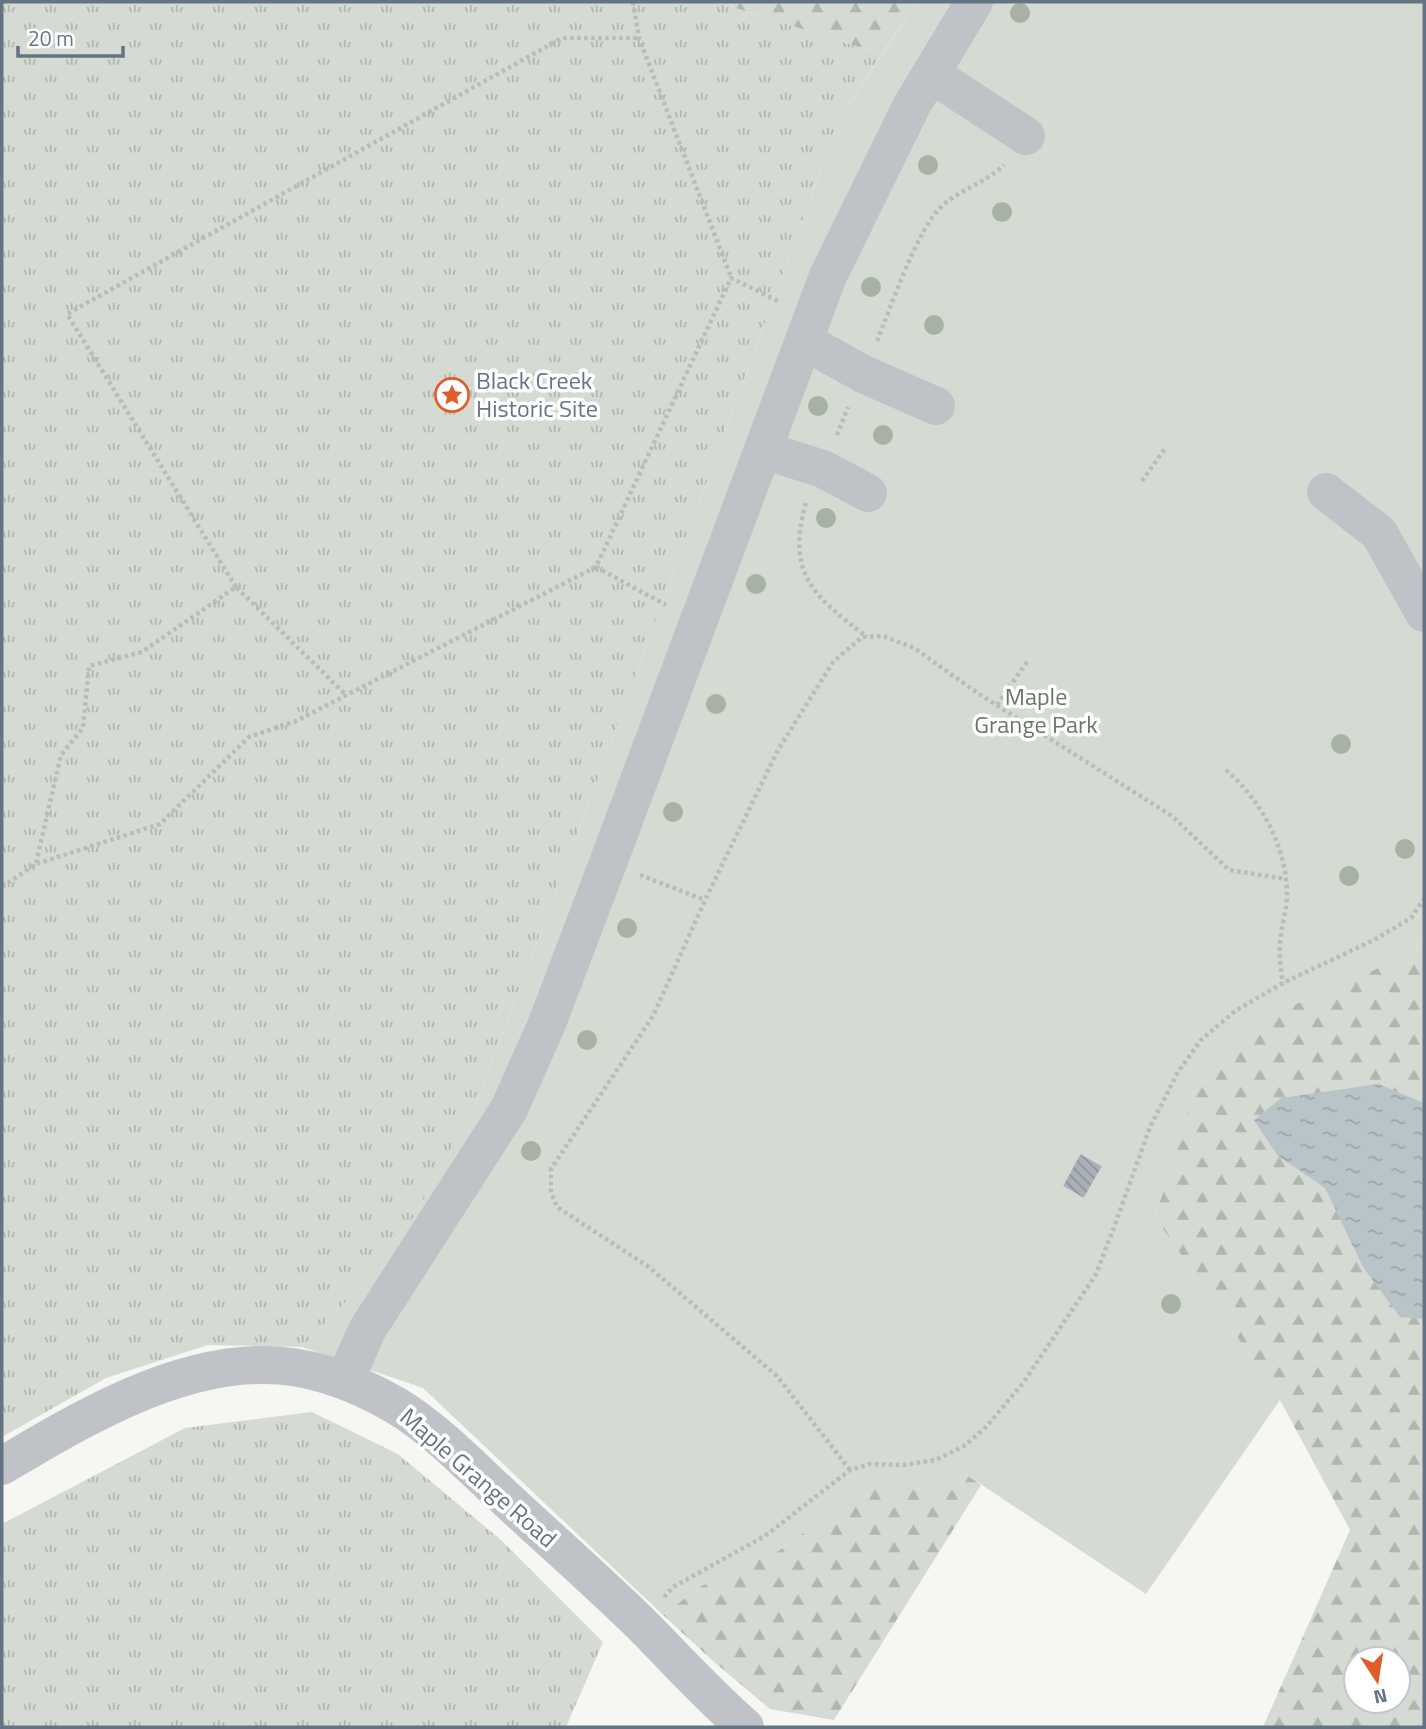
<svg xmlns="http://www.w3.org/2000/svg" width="1426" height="1729" font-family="'Titillium Web',sans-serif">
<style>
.grass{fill:url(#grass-tufts)}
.forest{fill:url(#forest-firs);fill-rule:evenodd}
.park{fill:#d5dbd2}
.water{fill:url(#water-ripples)}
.building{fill:url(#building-back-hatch);stroke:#d7d7d5;stroke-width:2}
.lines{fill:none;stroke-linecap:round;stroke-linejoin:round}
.path{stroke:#b9bbbe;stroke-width:4.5;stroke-dasharray:3.5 3.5;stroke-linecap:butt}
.minor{stroke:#bfc2c6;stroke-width:38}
.tree{fill:#a7b2a4}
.labels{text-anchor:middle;stroke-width:7;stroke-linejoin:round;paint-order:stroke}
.poi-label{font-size:24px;fill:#657483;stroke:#fff;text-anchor:start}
.park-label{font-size:24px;fill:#677a64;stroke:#fff}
.street-label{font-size:24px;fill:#657483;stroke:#fff}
</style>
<defs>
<pattern id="grass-tufts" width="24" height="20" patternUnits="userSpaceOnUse" patternTransform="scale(1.75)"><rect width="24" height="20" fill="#d5dbd2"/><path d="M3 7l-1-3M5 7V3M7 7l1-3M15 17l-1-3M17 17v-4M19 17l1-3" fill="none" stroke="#b0b6b0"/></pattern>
<pattern id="forest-firs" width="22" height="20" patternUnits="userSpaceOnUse" patternTransform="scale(1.75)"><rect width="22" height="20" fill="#d5dbd2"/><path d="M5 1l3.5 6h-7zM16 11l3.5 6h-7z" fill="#b0b6b0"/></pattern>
<pattern id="water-ripples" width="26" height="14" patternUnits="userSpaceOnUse" patternTransform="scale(1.75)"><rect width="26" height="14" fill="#b9c4c9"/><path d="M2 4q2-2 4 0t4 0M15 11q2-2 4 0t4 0" fill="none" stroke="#9aa4a9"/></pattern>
<pattern id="building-back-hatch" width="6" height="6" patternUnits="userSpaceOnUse" patternTransform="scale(1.75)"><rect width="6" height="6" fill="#a9b0b7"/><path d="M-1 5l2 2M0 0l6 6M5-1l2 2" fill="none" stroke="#8d949a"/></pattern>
</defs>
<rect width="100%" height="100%" fill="#f6f6f2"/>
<path class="grass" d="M 2,2 L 716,2 L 882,54 L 840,118 L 569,857 L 472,1114 L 416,1214 L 344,1304 L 302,1347 L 208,1345 L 106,1378 L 2,1437 Z
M 312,1412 L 398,1454 L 501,1540 L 603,1642 L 566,1727 L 2,1727 L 2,1524 L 185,1428 Z"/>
<path class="forest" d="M 716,2 L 917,2 L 882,54 Z
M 1424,941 L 1424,1727 L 1263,1727 L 1350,1530 L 1280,1400 L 1155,1217 L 1195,1090 L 1280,1011 L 1394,961 ZM 1356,1659 L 1398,1659 L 1398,1701 L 1356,1701 Z
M 967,1475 L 981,1485 L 834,1720 L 770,1709 L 713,1661 L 663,1615 L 699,1587 L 778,1551 L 863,1489 L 918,1489 Z"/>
<path class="park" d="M 917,2 L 1424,2 L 1424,941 L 1394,961 L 1280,1011 L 1195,1091 L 1155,1217 L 1280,1400 L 1146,1594 L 967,1475 L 918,1489 L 863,1489 L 778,1551 L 699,1587 L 663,1615 L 423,1388 L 302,1347 L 344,1304 L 416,1214 L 472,1114 L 569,857 L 840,118 Z"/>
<path class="water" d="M 1379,1084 L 1424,1103 L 1424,1319 L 1400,1317 L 1363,1267 L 1325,1188 L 1278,1156 L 1254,1120 L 1281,1098 Z"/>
<path class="building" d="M 1080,1153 L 1103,1166 L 1084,1199 L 1062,1186 Z"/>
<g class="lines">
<path class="path" d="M 633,2 L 639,38 L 731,277
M 877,341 C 891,307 917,229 942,206 C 961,189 985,183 1004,165
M 837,435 L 848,407
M 1142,481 L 1166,447
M 806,503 C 785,574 815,597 867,637
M 596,567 L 666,605
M 236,587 L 67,314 L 562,38 L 639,38
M 997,705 L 1029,659
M 1226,770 C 1262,801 1288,849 1287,898 C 1286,914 1280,930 1280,946 C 1279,958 1281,971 1283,983
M 36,863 L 61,755 L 83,728 L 89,666 L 142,652 L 236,587 L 346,695
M 640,875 L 705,900
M 2,887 L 36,864 L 160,824 L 249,737 L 296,721 L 596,567 L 731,278 L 780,302
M 850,1470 L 777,1376 L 649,1267 L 557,1207 L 551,1192 L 551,1169 L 653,1016 L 705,900 L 778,750 L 833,662 L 862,637 L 883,636 L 914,648 L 979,694 L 1172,816 L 1229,870 L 1285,879
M 664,1597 L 673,1587 L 765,1536 L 850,1470 L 870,1464 L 903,1465 L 936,1460 L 964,1446 L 986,1427 L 1023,1383 L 1095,1276 L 1112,1233 L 1150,1127 L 1178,1072 L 1201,1040 L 1235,1011 L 1283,983 L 1374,940 L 1411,918 L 1424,899"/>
<path class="minor" d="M 931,74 L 1026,136
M 804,341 L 863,374 L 936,406
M 763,450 L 823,469 L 868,493
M 1326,492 L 1379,533 L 1424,613
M 345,1380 L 367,1330 L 509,1109 L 546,1026 L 608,863 L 828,276 L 912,105 L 974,2
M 2,1466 C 79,1420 173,1364 265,1365 C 312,1365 355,1382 395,1405 C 434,1428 470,1466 504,1497 C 549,1539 596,1580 640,1623 C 675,1658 708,1695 745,1727"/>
</g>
<g class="tree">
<circle cx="1020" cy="13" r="10"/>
<circle cx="928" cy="165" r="10"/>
<circle cx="1002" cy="212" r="10"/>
<circle cx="871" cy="287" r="10"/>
<circle cx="934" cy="325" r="10"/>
<circle cx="818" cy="406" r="10"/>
<circle cx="883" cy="435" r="10"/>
<circle cx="826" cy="518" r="10"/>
<circle cx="756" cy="584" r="10"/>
<circle cx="716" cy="704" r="10"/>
<circle cx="1341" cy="744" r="10"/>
<circle cx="673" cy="812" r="10"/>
<circle cx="1405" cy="849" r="10"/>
<circle cx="1349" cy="876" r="10"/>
<circle cx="627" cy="928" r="10"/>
<circle cx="587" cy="1040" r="10"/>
<circle cx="531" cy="1151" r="10"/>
<circle cx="1171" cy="1304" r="10"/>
</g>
<defs>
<g id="sight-ring" transform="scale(1.75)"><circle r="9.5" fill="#fff" stroke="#e05c29" stroke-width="1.5"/><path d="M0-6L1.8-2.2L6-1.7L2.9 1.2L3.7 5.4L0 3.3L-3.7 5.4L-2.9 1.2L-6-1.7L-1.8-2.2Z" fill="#e05c29"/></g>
</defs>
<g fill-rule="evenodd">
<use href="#sight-ring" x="452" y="395"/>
</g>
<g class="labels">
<g class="poi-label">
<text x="476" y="389">Black Creek<tspan x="476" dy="28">Historic Site</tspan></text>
</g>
<g class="park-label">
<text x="1036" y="705">Maple<tspan x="1036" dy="28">Grange Park</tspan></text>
</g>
<g class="street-label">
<text transform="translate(478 1478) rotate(41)" y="8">Maple Grange Road</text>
</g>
</g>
<rect width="1426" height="1729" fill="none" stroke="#657483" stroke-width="7"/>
<g transform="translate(1377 1680) rotate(168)"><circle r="33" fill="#ffffff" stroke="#c1c7cd" stroke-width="2"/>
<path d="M0-5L12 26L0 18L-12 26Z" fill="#e05c29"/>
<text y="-10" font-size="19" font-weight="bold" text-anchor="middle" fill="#657483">N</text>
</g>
<path d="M18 46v10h105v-10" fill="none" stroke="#657483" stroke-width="3.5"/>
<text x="28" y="46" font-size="21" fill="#657483" stroke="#ffffff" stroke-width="5" paint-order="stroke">20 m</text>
</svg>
